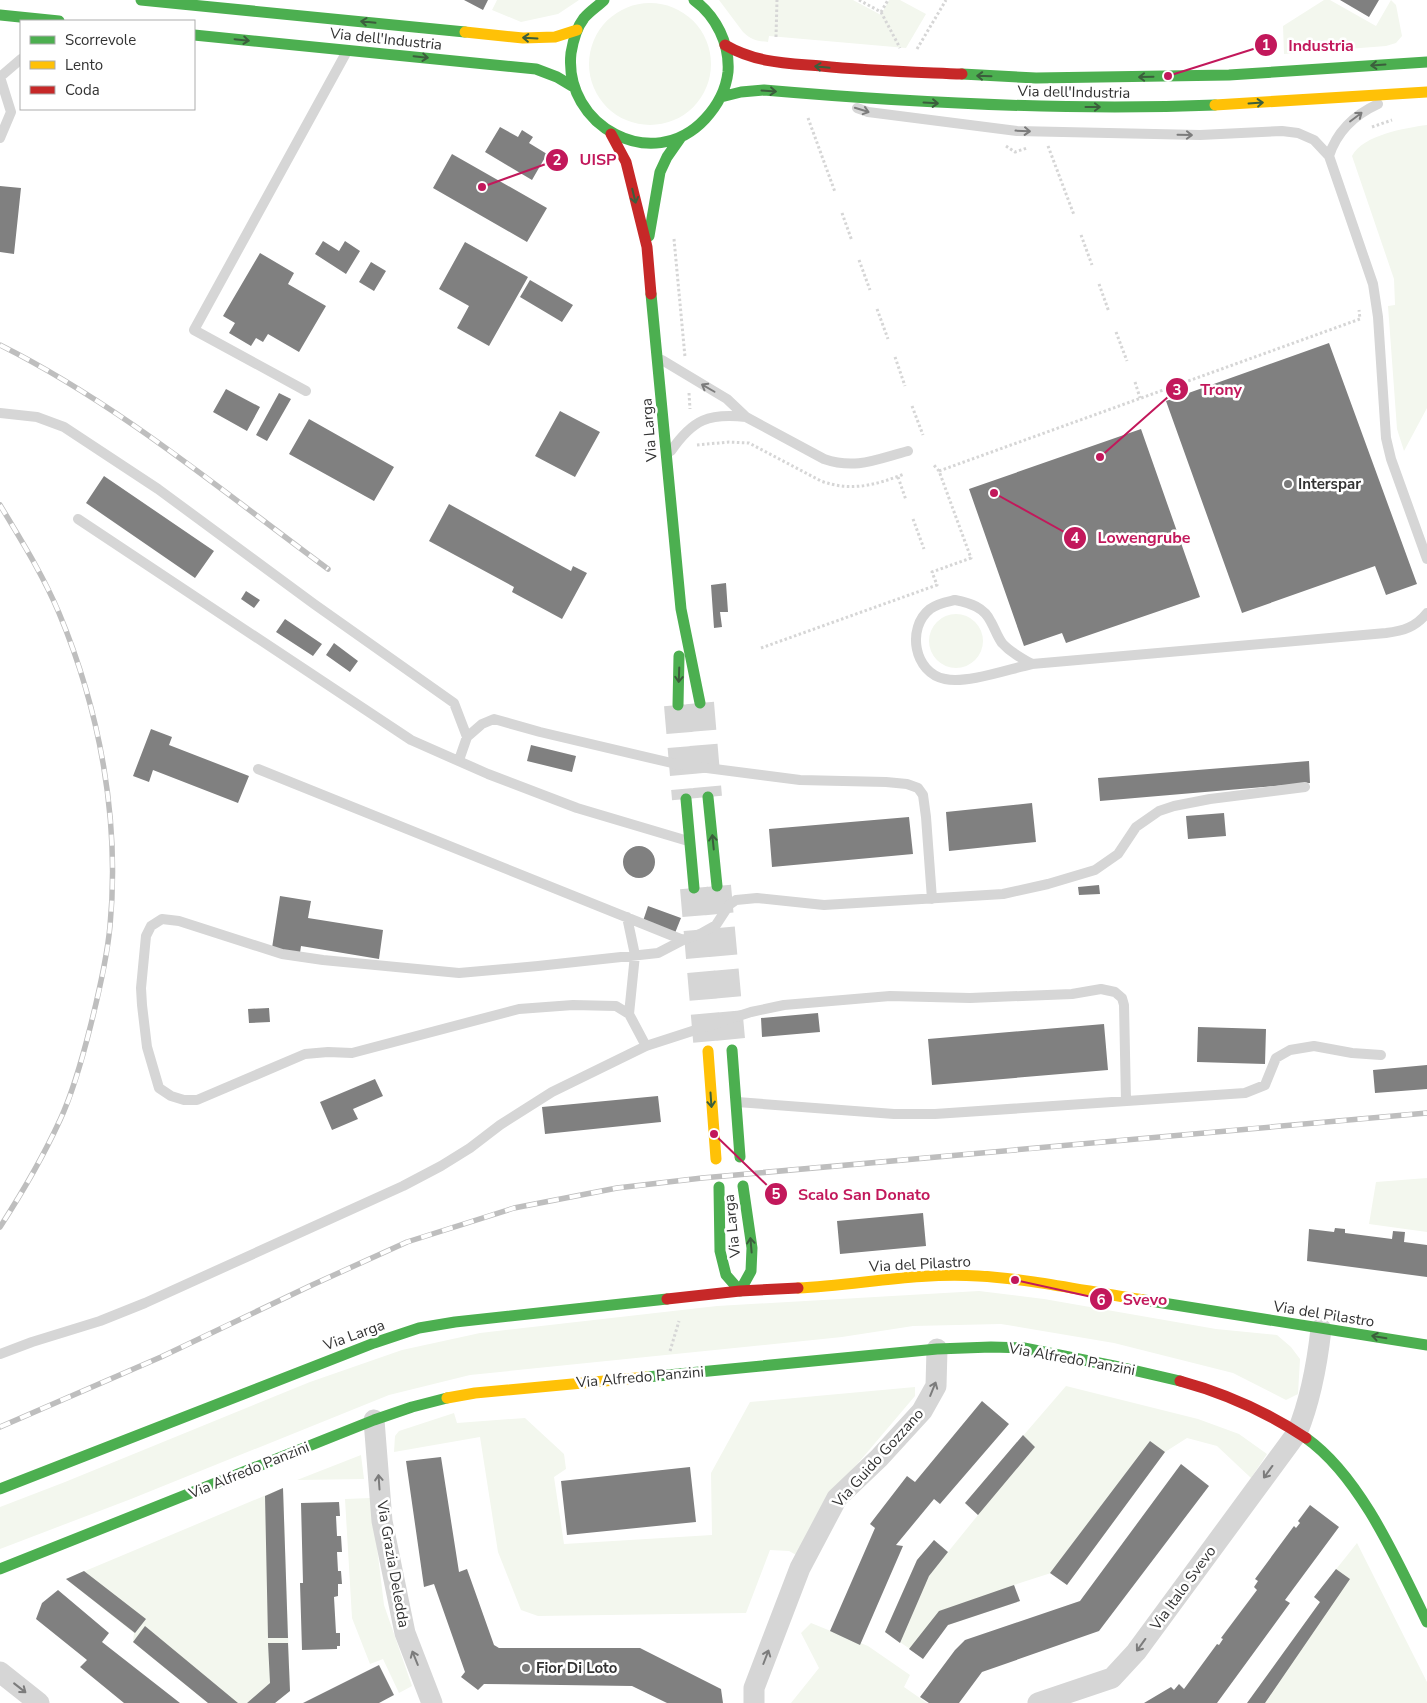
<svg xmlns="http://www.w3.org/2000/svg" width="1427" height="1703" font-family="'Nunito Sans',sans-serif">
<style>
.green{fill:#f3f7ee}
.building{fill:#808080}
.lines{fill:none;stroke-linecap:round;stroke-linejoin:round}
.secondary-tunnel{stroke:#d6d6d6;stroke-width:28;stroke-dasharray:28 14;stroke-linecap:butt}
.path{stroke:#d6d6d6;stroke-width:3;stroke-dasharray:2.5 2.5;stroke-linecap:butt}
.lane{stroke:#d6d6d6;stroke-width:10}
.street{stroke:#d6d6d6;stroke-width:21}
.fast{stroke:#4caf50;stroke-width:11}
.slow{stroke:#ffc107;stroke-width:11}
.jam{stroke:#c62828;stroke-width:11}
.rail-casing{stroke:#bebebe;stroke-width:5.5}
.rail{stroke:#fff;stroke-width:4;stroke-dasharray:11;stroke-linecap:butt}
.oneway{stroke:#3b5e3c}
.oneway2{stroke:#7c7c7c}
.poi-dot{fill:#7a7a7a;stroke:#fff;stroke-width:2}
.labels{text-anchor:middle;stroke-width:5;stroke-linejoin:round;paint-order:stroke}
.street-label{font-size:15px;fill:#323232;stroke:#fff}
.poi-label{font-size:15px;font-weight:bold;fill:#323232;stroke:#fff;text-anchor:start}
.leader{fill:none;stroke:#c2185b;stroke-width:2}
.callout-dot{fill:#c2185b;stroke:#fff;stroke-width:2}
.mark-label{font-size:15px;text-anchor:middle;font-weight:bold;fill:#fff}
.callout-label{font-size:16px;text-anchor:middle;font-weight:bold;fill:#c2185b;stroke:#fff;stroke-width:5;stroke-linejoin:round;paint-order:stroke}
</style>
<rect width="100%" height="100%" fill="#fff"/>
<path class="green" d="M 497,0 L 579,0 L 558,14 L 521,22 L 492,10 Z
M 719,0 L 853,0 L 881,15 L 889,0 L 900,0 L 926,14 L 906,48 L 769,36 L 768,42 C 757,41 751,40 743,32 Z
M 1324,0 L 1330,0 L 1376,26 L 1391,0 L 1396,5 L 1402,36 L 1396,43 L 1386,46 L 1284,54 L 1283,26 Z
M589 64a61 61 0 1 1 122 0a61 61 0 1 1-122 0Z
M 1427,125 L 1427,408 L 1404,451 L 1397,429 L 1388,306 L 1395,305 L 1394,279 L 1352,156 C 1363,135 1405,128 1427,125 Z
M929 641a27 27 0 1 1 54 0a27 27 0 1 1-54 0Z
M 1427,1178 L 1427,1232 L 1369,1224 L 1376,1182 Z
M 979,1291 L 1044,1299 L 1216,1329 L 1277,1335 L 1291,1347 L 1300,1359 L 1298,1394 L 1286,1400 L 1233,1373 L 1114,1343 L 1001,1324 L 913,1326 L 842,1337 L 470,1375 L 389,1395 L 131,1499 L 0,1549 L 0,1507 L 65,1482 L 310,1382 L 402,1350 L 480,1333 L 717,1306 Z
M 1066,1386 L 1198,1419 L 1239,1434 L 1267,1454 L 1251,1478 L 1217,1446 L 1187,1438 L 1165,1452 L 1067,1585 L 1051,1573 L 1014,1585 L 1020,1601 L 948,1625 L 910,1649 L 885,1632 L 917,1560 L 934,1540 L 948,1552 L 978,1515 L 965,1503 Z
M 915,1387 L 915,1396 L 831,1495 L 800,1557 L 789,1551 L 770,1550 L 746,1613 L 538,1616 L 521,1610 L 498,1552 L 480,1437 L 394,1452 L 395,1436 L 399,1431 L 454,1413 L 457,1423 L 525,1418 L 564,1454 L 566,1469 L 554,1477 L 564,1544 L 712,1535 L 711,1473 L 750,1402 Z
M 361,1455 L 364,1479 L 297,1480 Z
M 283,1488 L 290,1691 L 275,1703 L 208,1703 L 133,1642 L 134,1633 L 66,1579 Z
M 371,1498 L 384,1605 L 412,1686 L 399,1693 L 383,1659 L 370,1664 L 352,1618 L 345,1499 Z
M 1357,1543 L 1427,1682 L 1427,1703 L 1247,1703 L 1320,1602 L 1314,1597 Z
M 811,1623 L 868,1646 L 910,1675 L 904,1687 L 927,1703 L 791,1703 L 819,1668 L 801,1633 Z"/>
<path class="building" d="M 464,0 L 488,0 L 483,10 Z
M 1340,0 L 1379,0 L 1369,17 Z
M 500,127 L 518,137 L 522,130 L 533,137 L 529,143 L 547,154 L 532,180 L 485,152 Z
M 452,154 L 547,208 L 527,242 L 433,188 Z
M 0,186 L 21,188 L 14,254 L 0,252 Z
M 323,241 L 339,251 L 345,241 L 360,251 L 346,274 L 315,254 Z
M 465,242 L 528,277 L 489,346 L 457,328 L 469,306 L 439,289 Z
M 260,253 L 294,273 L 288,284 L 326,306 L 299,352 L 268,334 L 263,342 L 256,338 L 251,346 L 229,333 L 235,323 L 223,316 Z
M 371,262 L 386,271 L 374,291 L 359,282 Z
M 530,280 L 573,305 L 562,322 L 520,297 Z
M 1329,343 L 1417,584 L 1386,595 L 1375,566 L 1242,613 L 1166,401 Z
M 226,389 L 260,407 L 247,431 L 213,412 Z
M 279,393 L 291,399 L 267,441 L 256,435 Z
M 560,411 L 600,432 L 575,477 L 535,456 Z
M 309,419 L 394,467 L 374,501 L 289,454 Z
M 1141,429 L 1200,597 L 1066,643 L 1062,633 L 1024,646 L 969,489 Z
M 104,476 L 214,551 L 195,578 L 86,503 Z
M 449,504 L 571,571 L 573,566 L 587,573 L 562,619 L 512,592 L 514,587 L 429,541 Z
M 726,583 L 728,612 L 720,612 L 722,627 L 714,628 L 711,585 Z
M 246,591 L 260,600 L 254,608 L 241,599 Z
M 285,619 L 322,644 L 313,656 L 276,632 Z
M 334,643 L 358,661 L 350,672 L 326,655 Z
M 151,729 L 172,737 L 169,745 L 249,776 L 238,803 L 153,770 L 149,782 L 133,776 Z
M 531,745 L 576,756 L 572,772 L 527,761 Z
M 1309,761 L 1310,783 L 1100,801 L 1098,778 Z
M 1032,803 L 1036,842 L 949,851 L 946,812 Z
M 1224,813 L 1226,836 L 1188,839 L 1186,816 Z
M 909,817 L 913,854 L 772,867 L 769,829 Z
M623 862a16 16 0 1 1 32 0a16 16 0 1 1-32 0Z
M 1099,885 L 1100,894 L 1079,895 L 1078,887 Z
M 280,896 L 311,901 L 308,918 L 383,930 L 379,959 L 301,946 L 300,953 L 272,948 Z
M 648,906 L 681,918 L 675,933 L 643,921 Z
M 269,1008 L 270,1022 L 249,1023 L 248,1009 Z
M 818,1013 L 820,1032 L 762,1037 L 761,1018 Z
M 1104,1024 L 1108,1070 L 932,1085 L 928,1039 Z
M 1198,1027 L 1266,1029 L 1265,1064 L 1197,1062 Z
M 1427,1065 L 1427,1089 L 1375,1093 L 1373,1070 Z
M 375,1079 L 383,1096 L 353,1109 L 358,1119 L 332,1130 L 320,1102 Z
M 658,1096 L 661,1122 L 545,1134 L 542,1107 Z
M 923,1213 L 926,1246 L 840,1254 L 837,1221 Z
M 1335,1228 L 1345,1229 L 1345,1233 L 1392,1239 L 1393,1231 L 1405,1232 L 1404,1242 L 1427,1245 L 1427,1277 L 1307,1261 L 1309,1229 L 1334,1232 Z
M 982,1401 L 1009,1424 L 940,1504 L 934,1499 L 896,1545 L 903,1546 L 860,1645 L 830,1631 L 875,1528 L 870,1524 L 907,1476 L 915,1482 Z
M 1023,1435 L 1035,1447 L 978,1515 L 965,1503 Z
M 1150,1441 L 1165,1452 L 1067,1585 L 1050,1573 Z
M 441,1457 L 459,1572 L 467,1569 L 494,1645 L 499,1648 L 640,1648 L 721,1689 L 723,1703 L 667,1703 L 632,1686 L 484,1684 L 478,1690 L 461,1677 L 465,1672 L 434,1584 L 424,1587 L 406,1461 Z
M 1181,1464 L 1209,1486 L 1099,1631 L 982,1672 L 959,1703 L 929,1703 L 920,1697 L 955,1650 L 965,1640 L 1080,1601 Z
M 690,1467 L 696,1522 L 567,1535 L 561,1481 Z
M 283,1488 L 288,1638 L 268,1638 L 265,1496 Z
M 339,1502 L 340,1516 L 336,1516 L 337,1536 L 341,1536 L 342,1552 L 337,1552 L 338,1571 L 341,1571 L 342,1584 L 338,1584 L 338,1596 L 334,1597 L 336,1633 L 340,1633 L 340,1646 L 337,1646 L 337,1649 L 302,1650 L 300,1583 L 303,1583 L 301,1503 Z
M 1310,1505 L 1339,1527 L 1285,1600 L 1290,1603 L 1217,1703 L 1144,1703 L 1171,1687 L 1174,1690 L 1179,1684 L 1184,1689 L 1217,1644 L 1219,1645 L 1223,1639 L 1221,1638 L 1257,1590 L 1254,1587 L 1258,1581 L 1255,1579 L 1294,1526 L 1296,1528 L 1300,1523 L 1298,1521 Z
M 934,1540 L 948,1552 L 929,1576 L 900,1643 L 885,1632 L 917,1560 Z
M 1336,1569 L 1350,1579 L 1265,1703 L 1247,1703 L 1320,1602 L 1314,1597 Z
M 84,1571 L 146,1619 L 135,1633 L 66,1579 Z
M 1014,1585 L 1020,1601 L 948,1625 L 923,1659 L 909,1649 L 939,1611 Z
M 58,1590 L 109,1633 L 102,1642 L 180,1703 L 124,1703 L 80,1667 L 87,1660 L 36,1619 L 42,1603 Z
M 145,1626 L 238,1703 L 208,1703 L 133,1642 Z
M 268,1643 L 288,1643 L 290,1691 L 275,1703 L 247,1703 L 270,1683 Z
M 379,1665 L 394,1695 L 379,1703 L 303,1703 Z"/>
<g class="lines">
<path class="secondary-tunnel" d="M 700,703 L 708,797
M 678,705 L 686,799
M 717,886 L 732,1050
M 694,888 L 708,1051"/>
<path class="path" d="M 859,0 L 881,12 L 888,0
M 881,12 L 900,48
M 776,37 L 777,0
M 917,49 L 946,0
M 808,118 L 835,192
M 1372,127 L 1392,120
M 1006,146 L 1015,152 L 1027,148
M 1048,146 L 1074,215
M 842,213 L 852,241
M 1081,235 L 1092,265
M 674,239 L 685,357
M 859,260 L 870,290
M 1099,284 L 1109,312
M 877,309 L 888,339
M 1116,332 L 1127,361
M 895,357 L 905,386
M 1135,382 L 1140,398
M 689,393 L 690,409
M 912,406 L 923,435
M 697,445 L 729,442 L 749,443 L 821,481 C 851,492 876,485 904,474
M 939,471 L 1360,319 L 1359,310
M 898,477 L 906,500
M 913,519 L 924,549
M 761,648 L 937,585 L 932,572 L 971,558 L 939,471 L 933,464
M 670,1351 L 679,1321"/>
<path class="lane" d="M 857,108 L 868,112 L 1017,131 L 1200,135 L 1282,131 L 1298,133 L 1314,140 L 1329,156 L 1373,284 L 1378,317 L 1386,438 L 1391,459 L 1427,559
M 0,138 L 11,112 L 0,77 L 21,59
M 1329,156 C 1337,131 1354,115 1378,104
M 662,360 L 727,399 L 746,417 L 824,459 C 856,470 877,459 908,451
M 306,391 L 194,330 L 346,53
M 0,413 L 37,417 L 64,427 L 158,489 L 314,604 L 454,703 L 467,737
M 671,451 C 693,419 709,413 746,417
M 78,519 L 411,740 L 488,774 L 577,808 L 688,841
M 955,600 C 970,603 984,607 991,622 C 995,629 997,636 1002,643 C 1010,652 1021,658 1032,664 C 1009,669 967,684 945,679 C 914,673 906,628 930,609 C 938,603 946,602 955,600 Z
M 1032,664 L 1386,633 C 1403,631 1416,627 1427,613
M 459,760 L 467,737 L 482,724 L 494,719 L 540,732 L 676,764 L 800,780 L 886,782 L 907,784 L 918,788 L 923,795 L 926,817 L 932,899
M 258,769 L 683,940
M 627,917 L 635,955 L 629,1014
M 646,1046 L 629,1014 L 616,1006 L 573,1005 L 519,1009 L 352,1053 L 328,1052 L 305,1054 L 197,1100 L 184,1100 L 171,1096 L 159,1088 L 147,1047 L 142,1005 L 141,988 L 146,936 L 151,926 L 162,919 L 179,921 L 282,954 L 323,960 L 459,973 L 538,966 L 658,953 L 683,940 L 700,934 L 716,925 L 729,905 L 736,900 L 757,898 L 824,905 L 1003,894 L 1048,884 L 1095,870 L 1118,854 L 1136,827 L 1159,811 L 1174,806 L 1210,799 L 1305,787
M 737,1102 L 894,1114 L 935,1114 L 1245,1093 L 1265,1085 L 1276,1058 L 1290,1050 L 1314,1046 L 1352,1053 L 1381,1055
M 0,1354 L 32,1342 L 100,1321 L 145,1303 L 403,1186 L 441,1166 L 470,1148 L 500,1125 L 552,1092 L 646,1046 L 751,1012 L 784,1005 L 890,996 L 970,998 L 1072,994 L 1101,989 L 1115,992 L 1122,998 L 1124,1005 L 1126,1101"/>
<path class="street" d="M 374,1420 L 382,1521 L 405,1633 L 432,1703
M 0,1672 L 39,1703
M 754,1703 L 754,1688 L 800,1568 L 837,1498 L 879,1458 L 922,1411 L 936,1386 L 937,1349
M 1038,1703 L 1112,1678 L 1136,1652 L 1297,1433 C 1311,1399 1317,1365 1321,1329"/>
<path class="fast" d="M 141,0 L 465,32
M 604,0 C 598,6 590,11 584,18 C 577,27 573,41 571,53 C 563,126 653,175 705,119 C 717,106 726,90 728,72 C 730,44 716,16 694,0
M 0,15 L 59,21
M 194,35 L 536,69 L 557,77 L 572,86
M 962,74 L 1036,78 L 1229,75 L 1427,62
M 721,97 L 741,92 L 764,90 C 914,103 1064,111 1215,105
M 649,236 L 660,172 L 667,157 L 681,137
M 651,294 L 681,609 L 700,703
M 678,705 L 679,656
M 708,797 L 717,886
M 686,799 L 694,888
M 732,1050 L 740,1157
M 719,1187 L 720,1251 L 726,1275 L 740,1291
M 740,1291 L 751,1271 L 752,1248 L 743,1186
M 1144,1300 L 1427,1345
M 647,1377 L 937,1349 L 991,1347 L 1024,1348 L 1124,1368 L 1180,1381
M 1306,1438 C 1361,1477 1398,1563 1427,1622
M 0,1489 L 374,1343 L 419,1328 L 455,1322 L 667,1299
M 0,1569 L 374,1420 L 412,1407 L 447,1398"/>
<path class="slow" d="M 465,32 L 523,38 L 555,37 L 577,30
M 1215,105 L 1427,92
M 708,1051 L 716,1159
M 798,1288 C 858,1285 918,1272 978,1276 C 1033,1279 1089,1292 1144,1300
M 447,1398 L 475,1393 L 647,1377"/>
<path class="jam" d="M 725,45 C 756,63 786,63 821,66 C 868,71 915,72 962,74
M 611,134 L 626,162 L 647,247 L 651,294
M 667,1299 L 740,1291 L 798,1288
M 1180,1381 C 1224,1393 1267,1412 1306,1438"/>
<g class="rail-casing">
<path id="rail" d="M 0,345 C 118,404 222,491 328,569
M 0,505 C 21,540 43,575 59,613 C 100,711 120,820 110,926 C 107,959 99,992 91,1024 C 83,1056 74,1090 60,1120 C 43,1157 22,1193 0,1227
M 0,1427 L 161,1357 L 312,1285 L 407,1242 L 514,1208 L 617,1188 L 702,1178 L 1427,1113"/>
</g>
<use href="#rail" class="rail"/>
</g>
<defs><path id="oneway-shaft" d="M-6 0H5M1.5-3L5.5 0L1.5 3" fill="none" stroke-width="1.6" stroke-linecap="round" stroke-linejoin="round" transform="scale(1.25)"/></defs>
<g class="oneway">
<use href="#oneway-shaft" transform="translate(368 22) rotate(-174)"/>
<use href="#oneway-shaft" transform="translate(530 38) rotate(-177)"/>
<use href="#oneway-shaft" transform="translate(242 40) rotate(6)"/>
<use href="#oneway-shaft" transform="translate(421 57) rotate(6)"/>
<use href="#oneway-shaft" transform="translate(1378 65) rotate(176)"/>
<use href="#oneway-shaft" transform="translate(822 67) rotate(-174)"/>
<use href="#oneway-shaft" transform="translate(984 76) rotate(-178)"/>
<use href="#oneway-shaft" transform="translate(1146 77) rotate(179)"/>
<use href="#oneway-shaft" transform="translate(769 91) rotate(4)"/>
<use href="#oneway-shaft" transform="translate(931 103) rotate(3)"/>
<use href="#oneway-shaft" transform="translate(1256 103) rotate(-4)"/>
<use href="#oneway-shaft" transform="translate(1093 107)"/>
<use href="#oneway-shaft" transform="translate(634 196) rotate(76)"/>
<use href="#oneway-shaft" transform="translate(679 675) rotate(92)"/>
<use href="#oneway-shaft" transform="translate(713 842) rotate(-96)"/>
<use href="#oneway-shaft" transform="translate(711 1100) rotate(86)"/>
<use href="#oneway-shaft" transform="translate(751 1245) rotate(-95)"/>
<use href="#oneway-shaft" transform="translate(1379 1337) rotate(-171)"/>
</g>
<g class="oneway2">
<use href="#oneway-shaft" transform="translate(862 110) rotate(17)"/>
<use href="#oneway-shaft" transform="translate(1356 117) rotate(-37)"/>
<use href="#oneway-shaft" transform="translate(1023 131) rotate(3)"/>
<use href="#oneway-shaft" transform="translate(1185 135) rotate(1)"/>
<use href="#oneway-shaft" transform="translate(708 388) rotate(-150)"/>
<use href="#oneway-shaft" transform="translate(933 1389) rotate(-68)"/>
<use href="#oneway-shaft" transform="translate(1268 1472) rotate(126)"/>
<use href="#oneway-shaft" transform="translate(379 1482) rotate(-94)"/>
<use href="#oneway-shaft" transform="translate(1141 1645) rotate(126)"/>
<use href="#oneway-shaft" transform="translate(766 1657) rotate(-69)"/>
<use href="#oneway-shaft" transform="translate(415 1658) rotate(-112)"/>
<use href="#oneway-shaft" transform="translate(20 1688) rotate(38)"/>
</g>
<g class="poi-dot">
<circle cx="1288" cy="484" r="5"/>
<circle cx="526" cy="1668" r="5"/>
</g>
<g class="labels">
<g class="street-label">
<text transform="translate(386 39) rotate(6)" y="5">Via dell'Industria</text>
<text transform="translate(1074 92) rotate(1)" y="5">Via dell'Industria</text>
<text transform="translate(649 430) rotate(-95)" y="5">Via Larga</text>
<text transform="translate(732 1226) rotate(-96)" y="5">Via Larga</text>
<text transform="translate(920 1264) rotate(-3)" y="5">Via del Pilastro</text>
<text transform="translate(1324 1314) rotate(9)" y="5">Via del Pilastro</text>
<text transform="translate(354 1335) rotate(-20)" y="5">Via Larga</text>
<text transform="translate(1072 1359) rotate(10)" y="5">Via Alfredo Panzini</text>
<text transform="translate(640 1377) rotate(-5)" y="5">Via Alfredo Panzini</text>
<text transform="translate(878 1458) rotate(-48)" y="5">Via Guido Gozzano</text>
<text transform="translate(249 1470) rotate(-22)" y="5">Via Alfredo Panzini</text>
<text transform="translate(393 1564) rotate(80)" y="5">Via Grazia Deledda</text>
<text transform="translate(1183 1588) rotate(-54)" y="5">Via Italo Svevo</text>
</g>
<g class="poi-label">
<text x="1298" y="489">Interspar</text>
<text x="536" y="1673">Fior Di Loto</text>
</g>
</g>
<path class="leader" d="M1168 76L1266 45M482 187L557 160M1100 457L1177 389M994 493L1075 538M714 1134L776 1194M1015 1280L1101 1299"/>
<g class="callout-dot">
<circle cx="1168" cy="76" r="5"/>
<circle cx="482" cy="187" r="5"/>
<circle cx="1100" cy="457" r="5"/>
<circle cx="994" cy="493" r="5"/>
<circle cx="714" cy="1134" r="5"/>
<circle cx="1015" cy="1280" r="5"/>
<circle cx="1266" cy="45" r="12"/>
<circle cx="557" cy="160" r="12"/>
<circle cx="1177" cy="389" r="12"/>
<circle cx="1075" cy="538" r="12"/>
<circle cx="776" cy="1194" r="12"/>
<circle cx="1101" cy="1299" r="12"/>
</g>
<g class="mark-label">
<text x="1266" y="50">1</text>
<text x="557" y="165">2</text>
<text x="1177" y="395">3</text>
<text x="1075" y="543">4</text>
<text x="776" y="1199">5</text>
<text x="1101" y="1305">6</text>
</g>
<g class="callout-label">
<text x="1321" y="51">Industria</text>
<text x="598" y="165">UISP</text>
<text x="1221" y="395">Trony</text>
<text x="1144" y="543">Lowengrube</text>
<text x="864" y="1200">Scalo San Donato</text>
<text x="1145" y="1305">Svevo</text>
</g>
<rect x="20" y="20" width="175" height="90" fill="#ffffff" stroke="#adadad"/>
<rect x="30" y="36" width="25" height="8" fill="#4caf50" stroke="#adadad"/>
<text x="65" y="45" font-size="15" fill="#323232">Scorrevole</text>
<rect x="30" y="61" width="25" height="8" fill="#ffc107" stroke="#adadad"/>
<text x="65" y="70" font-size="15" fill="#323232">Lento</text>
<rect x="30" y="86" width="25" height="8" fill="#c62828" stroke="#adadad"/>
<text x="65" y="95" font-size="15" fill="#323232">Coda</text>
</svg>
